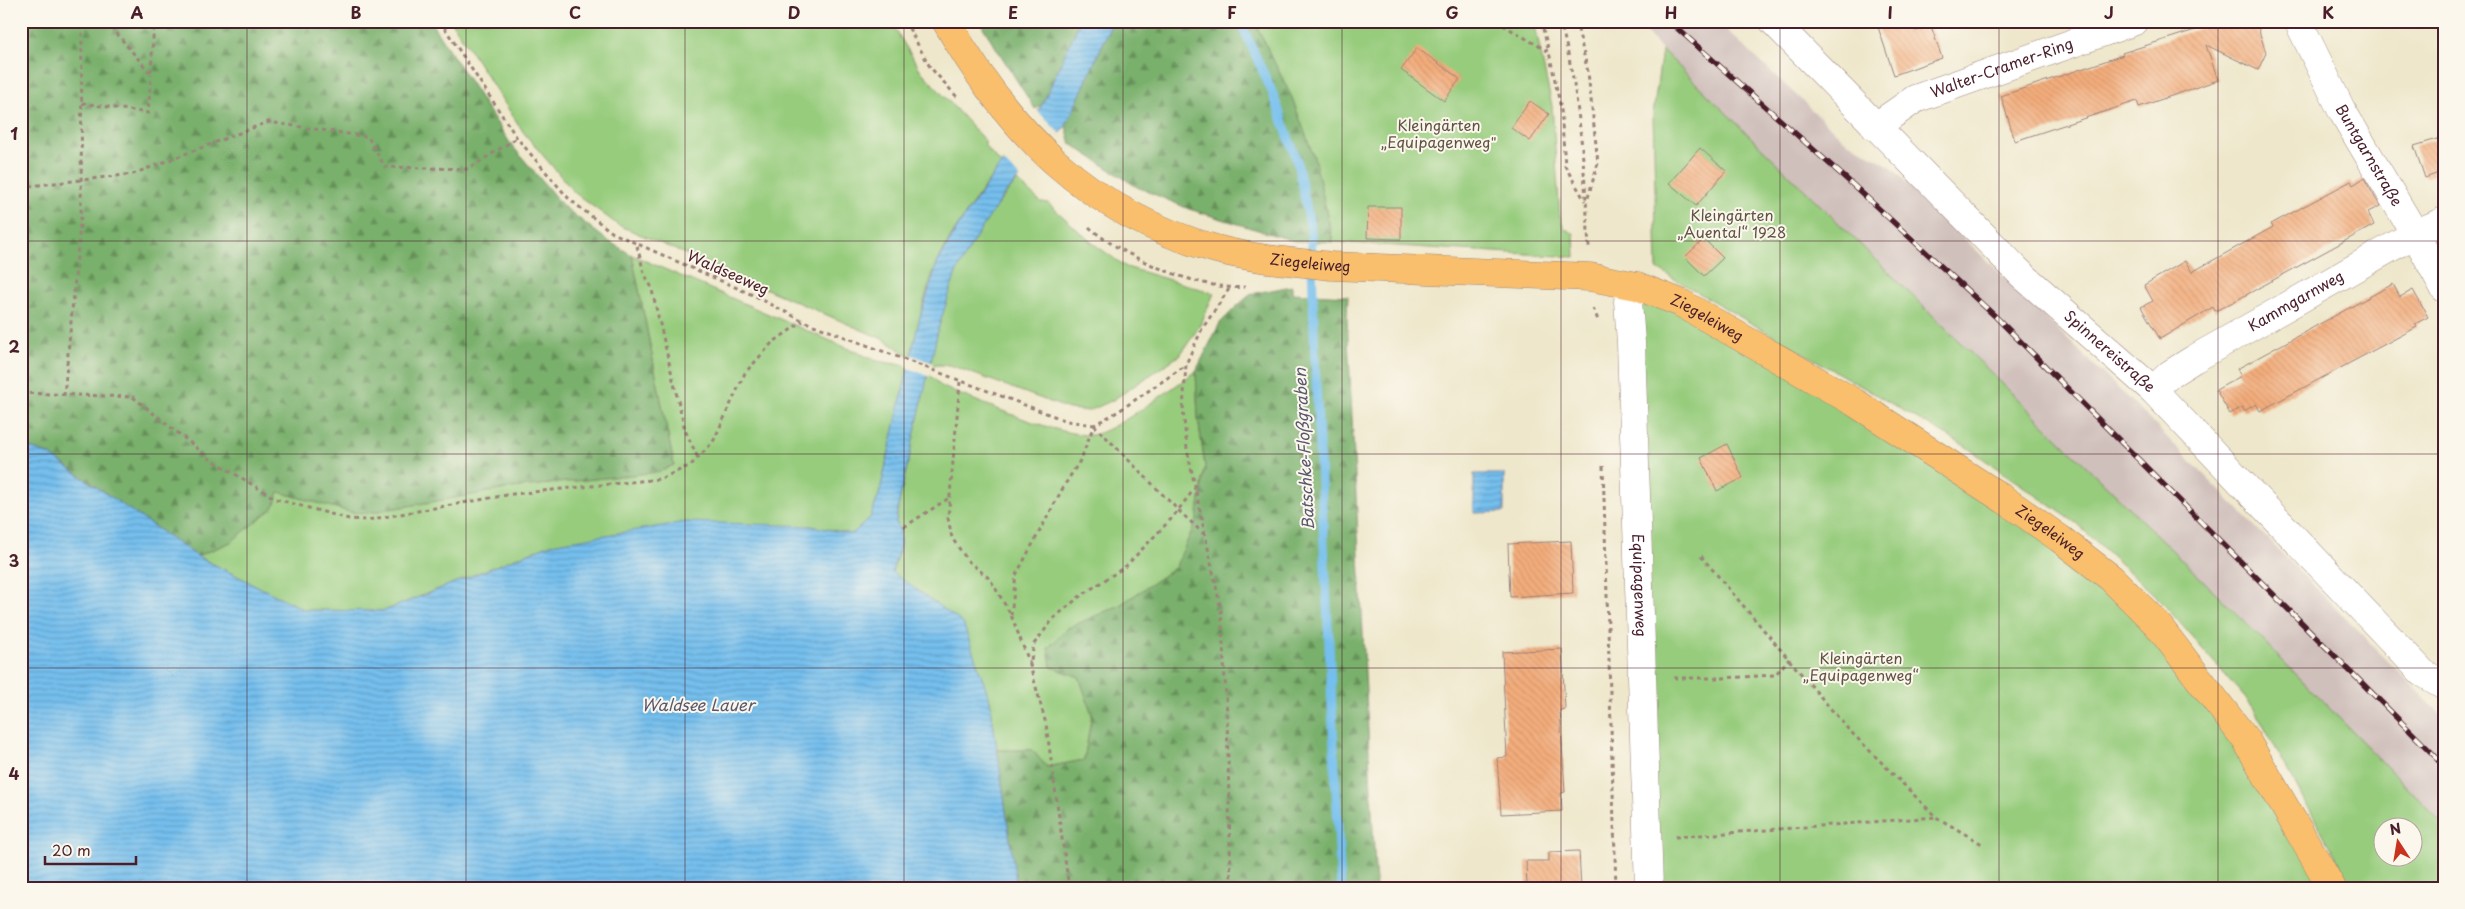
<svg xmlns="http://www.w3.org/2000/svg" width="2465" height="909" font-family="'Playpen Sans',sans-serif">
<style>
.industrial{fill:#d0c0bc}
.green{fill:#97cc7d;stroke:#707654;fill-rule:evenodd}
.forest{fill:url(#forest-firs);stroke:#62684c}
.water{fill:url(#water-rules);stroke:#606f8c}
.pier{fill:#eee7cb}
.lines{fill:none;stroke-linecap:round;stroke-linejoin:round}
.stream{stroke:#75bfee;stroke-width:9}
.building{fill:url(#building-back-hatch)}
.minor-casing{stroke:#9c837b;stroke-width:29}
.major-casing{stroke:#9c837b;stroke-width:29}
.path{stroke:#9c837b;stroke-width:3;stroke-dasharray:4 4;stroke-linecap:butt}
.minor{stroke:#fff;stroke-width:28}
.major{stroke:#f9bf6d;stroke-width:28}
.rail-casing{stroke:#4a1f2b;stroke-width:5.5}
.rail{stroke:#fbf7ec;stroke-width:4;stroke-dasharray:11;stroke-linecap:butt}
.grid{fill:none;stroke:#4a1f2b;stroke-width:1;stroke-opacity:0.55}
.labels{text-anchor:middle;stroke-width:4;stroke-linejoin:round;paint-order:stroke}
.street-label{font-size:15px;fill:#4a1f2b;stroke:#fbf7ec}
.park-label{font-size:15px;fill:#615344;stroke:#fbf7ec}
.water-label{font-size:16px;font-style:italic;fill:#59576f;stroke:#fbf7ec}
.neatline{fill:none;stroke:#4a1f2b;stroke-width:2}
.grid-label{font-size:16px;text-anchor:middle;font-weight:bold;fill:#4a1f2b}
</style>
<defs>
<pattern id="forest-firs" width="22" height="20" patternUnits="userSpaceOnUse" patternTransform="scale(1.25)"><rect width="22" height="20" fill="#79b06c"/><path d="M5 1l3.5 6h-7zM16 11l3.5 6h-7z" fill="#658f59"/></pattern>
<pattern id="water-rules" width="6" height="5" patternUnits="userSpaceOnUse" patternTransform="scale(1.25)"><rect width="6" height="5" fill="#75bfee"/><path d="M0 2.5h6" fill="none" stroke="#629bc1"/></pattern>
<pattern id="building-back-hatch" width="6" height="6" patternUnits="userSpaceOnUse" patternTransform="scale(1.25)"><rect width="6" height="6" fill="#f3ad7c"/><path d="M-1 5l2 2M0 0l6 6M5-1l2 2" fill="none" stroke="#d2946b"/></pattern>
</defs>
<rect width="100%" height="100%" fill="#fbf7ec"/>
<filter id="ink" filterUnits="userSpaceOnUse"><feTurbulence type="fractalNoise" baseFrequency=".02" numOctaves="2"/><feDisplacementMap in="SourceGraphic" scale="10" xChannelSelector="R" yChannelSelector="G"/><feConvolveMatrix kernelMatrix="1 2 1 2 8 2 1 2 1" color-interpolation-filters="sRGB"/></filter>
<filter id="wash" filterUnits="userSpaceOnUse"><feTurbulence type="fractalNoise" baseFrequency=".0096" numOctaves="4" result="noise"/><feDisplacementMap in="SourceGraphic" scale="20" xChannelSelector="R" yChannelSelector="G"/><feGaussianBlur stdDeviation="1.12" result="paint"/><feColorMatrix in="noise" values="0 0 0 0 0 0 0 0 0 0 0 0 0 0 0 0 0 1.4 0 .05"/><feComposite in="paint" operator="in"/></filter>
<g filter="url(#wash)">
<rect width="100%" height="100%" fill="#eee7cb"/>
<path class="industrial" d="M 1636,21 L 1717,21 L 1844,140 L 1890,166 L 2143,413 L 2444,718 L 2444,825 L 2228,605 L 1662,50 Z"/>
<path class="green" d="M 451,21 L 890,21 L 921,71 L 985,141 L 985,146 L 1001,164 C 979,196 952,229 937,264 C 924,293 918,326 911,357 L 885,340 L 618,225 L 575,193 L 524,133 Z
M 1254,21 L 1534,21 L 1552,106 L 1560,217 L 1564,228 L 1574,234 L 1575,257 L 1333,242 L 1315,160 L 1292,98 Z
M 1662,50 L 2228,605 L 2444,825 L 2444,888 L 2353,888 L 2253,707 L 2160,600 L 2076,523 L 1965,446 L 1657,269 L 1653,114 ZM 2382,826 L 2412,826 L 2412,856 L 2382,856 Z
M 1017,181 L 1041,202 L 1048,203 L 1091,242 L 1126,267 L 1214,293 L 1201,324 L 1180,355 L 1113,400 L 1089,411 L 1069,409 L 950,365 L 930,365 C 937,334 943,302 956,273 C 970,240 994,207 1017,181 Z
M 632,255 L 877,361 L 909,366 L 879,495 L 870,518 L 852,534 L 811,526 L 551,544 L 384,611 L 305,610 L 197,556 L 231,542 L 279,492 L 350,512 L 367,513 L 512,488 L 658,472 L 674,465 Z
M 1637,286 L 1854,402 L 2157,624 L 2332,888 L 1649,888 Z
M 1196,371 L 1198,418 L 1205,466 L 1197,520 L 1175,568 L 1120,605 L 1068,628 L 1051,667 L 1079,676 L 1092,714 L 1084,760 L 1047,767 L 1032,750 L 997,750 L 990,700 L 892,572 L 900,546 L 900,530 L 896,522 L 899,502 L 928,373 L 941,386 L 956,393 C 989,405 1059,436 1091,435 C 1111,434 1177,385 1196,371 Z"/>
<path class="forest" d="M 21,21 L 430,21 L 510,143 L 563,206 L 608,241 L 632,255 L 674,465 L 658,472 L 512,488 L 367,513 L 350,512 L 279,492 L 274,507 L 231,542 L 197,556 L 50,455 L 21,445 Z
M 979,21 L 1080,21 L 1042,105 L 1035,109 Z
M 1113,21 L 1254,21 L 1292,98 L 1315,160 L 1333,242 L 1294,241 L 1189,209 L 1137,187 L 1071,144 L 1066,126 Z
M 1292,286 L 1292,293 L 1348,296 L 1347,318 L 1376,888 L 1017,888 L 997,750 L 1032,750 L 1047,767 L 1084,760 L 1092,714 L 1079,677 L 1051,667 L 1048,648 L 1068,628 L 1120,605 L 1175,568 L 1197,520 L 1205,466 L 1198,418 L 1196,371 L 1220,323 L 1236,307 L 1251,294 Z"/>
<path class="water" d="M 1080,21 L 1113,21 L 1066,126 L 1003,196 L 976,237 L 956,273 L 939,326 L 899,502 L 896,522 L 900,530 L 900,546 L 892,572 L 963,623 L 990,700 L 1017,888 L 21,888 L 21,445 L 50,455 L 197,556 L 305,610 L 384,611 L 551,544 L 686,522 L 811,526 L 852,534 L 870,518 L 879,495 L 919,320 L 937,264 L 958,226 L 1042,105 Z
M 1474,474 L 1504,474 L 1504,512 L 1474,513 Z"/>
<path class="pier" d="M 1036,109 L 1061,135 L 1022,179 L 1001,159 Z
M 909,354 L 933,363 L 930,377 L 906,367 Z"/>
<g class="lines">
<path class="stream" d="M 1240,21 L 1273,94 L 1297,161 L 1311,230 L 1315,361 L 1341,888"/>
</g>
<g id="blocks">
<path class="building" d="M 1876,21 L 1913,21 L 1916,31 L 1931,26 L 1942,58 L 1894,75 Z
M 2206,21 L 2256,21 L 2266,53 L 2258,70 L 2206,45 L 2218,80 L 2139,107 L 2137,101 L 2015,141 L 2001,96 L 2123,55 L 2122,53 L 2208,26 Z
M 1417,48 L 1460,79 L 1444,101 L 1401,70 Z
M 1530,101 L 1549,114 L 1530,141 L 1511,128 Z
M 2444,137 L 2444,171 L 2425,178 L 2414,146 Z
M 1700,148 L 1726,171 L 1696,206 L 1669,183 Z
M 2364,178 L 2380,206 L 2368,212 L 2374,225 L 2233,302 L 2215,311 L 2213,307 L 2160,339 L 2141,307 L 2153,301 L 2144,285 L 2185,261 L 2192,272 L 2273,227 L 2271,224 L 2351,181 L 2353,185 Z
M 1368,207 L 1401,207 L 1401,239 L 1367,238 Z
M 1704,239 L 1723,258 L 1704,276 L 1685,257 Z
M 2393,284 L 2400,297 L 2413,290 L 2428,317 L 2415,324 L 2417,327 L 2260,411 L 2256,404 L 2244,411 L 2242,407 L 2230,414 L 2216,390 L 2241,376 L 2237,369 Z
M 1727,444 L 1743,478 L 1717,491 L 1701,458 Z
M 1571,541 L 1573,593 L 1510,597 L 1508,544 Z
M 1562,649 L 1565,709 L 1560,710 L 1565,792 L 1561,793 L 1562,811 L 1501,814 L 1497,758 L 1507,757 L 1502,652 Z
M 1579,851 L 1581,888 L 1527,888 L 1526,861 L 1549,861 L 1549,852 Z"/>
</g>
</g>
<g filter="url(#ink)">
<use href="#blocks" fill-opacity="0" stroke="#9c837b" stroke-width="1"/>
<g class="lines">
<g class="minor-casing">
<g id="minor">
<path id="s1" d="M 1773,21 L 2021,274 L 2153,390 L 2423,673 L 2444,685"/>
<path id="s2" d="M 2298,21 L 2341,109 L 2415,234 L 2444,288"/>
<path id="s3" d="M 1875,127 L 1915,99 L 2135,21"/>
<path id="s4" d="M 1637,286 L 1628,301 L 1631,343 L 1649,888"/>
<path id="s5" d="M 2153,390 L 2170,374 L 2194,359 L 2415,234 L 2444,221"/>
</g>
</g>
<g class="major-casing">
<g id="major">
<path id="s6" d="M 946,21 C 1009,132 1089,214 1216,249 C 1253,259 1294,262 1332,266 L 1590,277 L 1637,286 L 1681,303 L 1854,402 L 2005,500 L 2059,538 L 2111,578 L 2157,624 L 2246,740 L 2332,888"/>
</g>
</g>
<path class="path" d="M 106,21 L 151,74 L 154,21
M 440,21 L 517,138 L 569,199 L 613,233 L 755,296 L 803,321 L 1067,421 L 1094,425
M 905,21 L 930,67 L 958,98
M 1496,21 L 1549,52 L 1561,109 L 1565,166 L 1585,201
M 1541,21 L 1549,52
M 1560,21 C 1581,97 1584,169 1589,247
M 1576,21 L 1588,72 L 1598,163 L 1587,201
M 82,103 L 148,113 L 151,74
M 21,187 L 133,174 L 268,122 L 368,137 L 385,167 L 468,169 L 517,138
M 1089,227 C 1121,256 1203,292 1245,287
M 637,246 L 644,273 L 651,286 L 685,430 L 698,458
M 1229,289 L 1202,329 L 1186,364 L 1183,410 L 1187,449 L 1221,610 L 1227,715 L 1231,888
M 1593,308 L 1598,320
M 960,382 L 948,518 L 952,538 L 968,561 L 990,579 L 1011,615 L 1030,664
M 21,393 L 133,397 L 209,458 L 276,499 L 349,519 L 367,520 L 513,494 L 660,479 L 691,465 L 713,442 L 745,373 L 772,343 L 803,321
M 64,396 L 81,215 L 82,21
M 1094,425 L 1178,510 L 1205,535
M 1603,466 L 1616,888
M 904,527 L 949,498
M 1701,556 L 1848,729 L 1936,817 L 1982,844
M 1011,615 L 1016,575 L 1064,486 L 1081,459 L 1094,425 L 1119,411 L 1186,365
M 1674,678 L 1723,678 L 1775,675 L 1789,659
M 1675,837 L 1936,817
M 1069,888 L 1046,724 L 1030,665 L 1034,644 L 1054,618 L 1079,597 L 1126,566 L 1172,518 L 1195,488"/>
<use href="#minor" class="minor"/>
<use href="#major" class="major"/>
<g class="rail-casing">
<path id="rail" d="M 1669,21 L 1851,183 L 1996,317 L 2444,765"/>
</g>
<use href="#rail" class="rail"/>
</g>
</g>
<path class="grid" d="M 247,21 L 247,888M 466,21 L 466,888M 685,21 L 685,888M 904,21 L 904,888M 1123,21 L 1123,888M 1342,21 L 1342,888M 1561,21 L 1561,888M 1780,21 L 1780,888M 1999,21 L 1999,888M 2218,21 L 2218,888M 21,241 L 2444,241M 21,454 L 2444,454M 21,668 L 2444,668"/>
<g class="labels">
<g class="street-label">
<text dy="5" stroke="none"><textPath href="#s3" startOffset="141">Walter-Cramer-Ring</textPath></text>
<text dy="5" stroke="none"><textPath href="#s2" startOffset="152">Buntgarnstraße</textPath></text>
<text dy="5" stroke="none"><textPath href="#s6" startOffset="459">Ziegeleiweg</textPath></text>
<text transform="translate(728 273) rotate(24)" y="5">Waldseeweg</text>
<text dy="5" stroke="none"><textPath href="#s5" startOffset="169">Kammgarnweg</textPath></text>
<text dy="5" stroke="none"><textPath href="#s6" startOffset="864">Ziegeleiweg</textPath></text>
<text dy="5" stroke="none"><textPath href="#s1" startOffset="472">Spinnereistraße</textPath></text>
<text dy="5" stroke="none"><textPath href="#s6" startOffset="1269">Ziegeleiweg</textPath></text>
<text dy="5" stroke="none"><textPath href="#s4" startOffset="302">Equipagenweg</textPath></text>
</g>
<g class="park-label">
<text x="1439" y="131">Kleingärten<tspan x="1439" dy="17">„Equipagenweg"</tspan></text>
<text x="1732" y="221">Kleingärten<tspan x="1732" dy="17">„Auental“ 1928</tspan></text>
<text x="1861" y="664">Kleingärten<tspan x="1861" dy="17">„Equipagenweg“</tspan></text>
</g>
<g class="water-label">
<text transform="translate(1304 449) rotate(-93)" y="6">Batschke‐Floßgraben</text>
<text x="698" y="711">Waldsee Lauer</text>
</g>
</g>
<rect width="2465" height="909" fill="none" stroke="#fbf7ec" stroke-width="55"/>
<g transform="translate(2398 842) rotate(348)"><circle r="24" fill="#fbf7ec" stroke="#b4a19f"/>
<path d="M0-4L9 19L0 12L-9 19Z" fill="#c8321e"/>
<text y="-8" font-size="14" font-weight="bold" text-anchor="middle" fill="#4a1f2b">N</text>
</g>
<path d="M45 856v8h91v-8" fill="none" stroke="#4a1f2b" stroke-width="2.5"/>
<text x="52" y="856" font-size="15" fill="#4a1f2b" stroke="#fbf7ec" stroke-width="4" paint-order="stroke">20 m</text>
<rect x="28" y="28" width="2410" height="854" class="neatline"/>
<g class="grid-label">
<text x="137" y="19">A</text>
<text x="356" y="19">B</text>
<text x="575" y="19">C</text>
<text x="794" y="19">D</text>
<text x="1013" y="19">E</text>
<text x="1232" y="19">F</text>
<text x="1452" y="19">G</text>
<text x="1671" y="19">H</text>
<text x="1890" y="19">I</text>
<text x="2109" y="19">J</text>
<text x="2328" y="19">K</text>
<text x="14" y="140">1</text>
<text x="14" y="353">2</text>
<text x="14" y="567">3</text>
<text x="14" y="780">4</text>
</g>
</svg>
